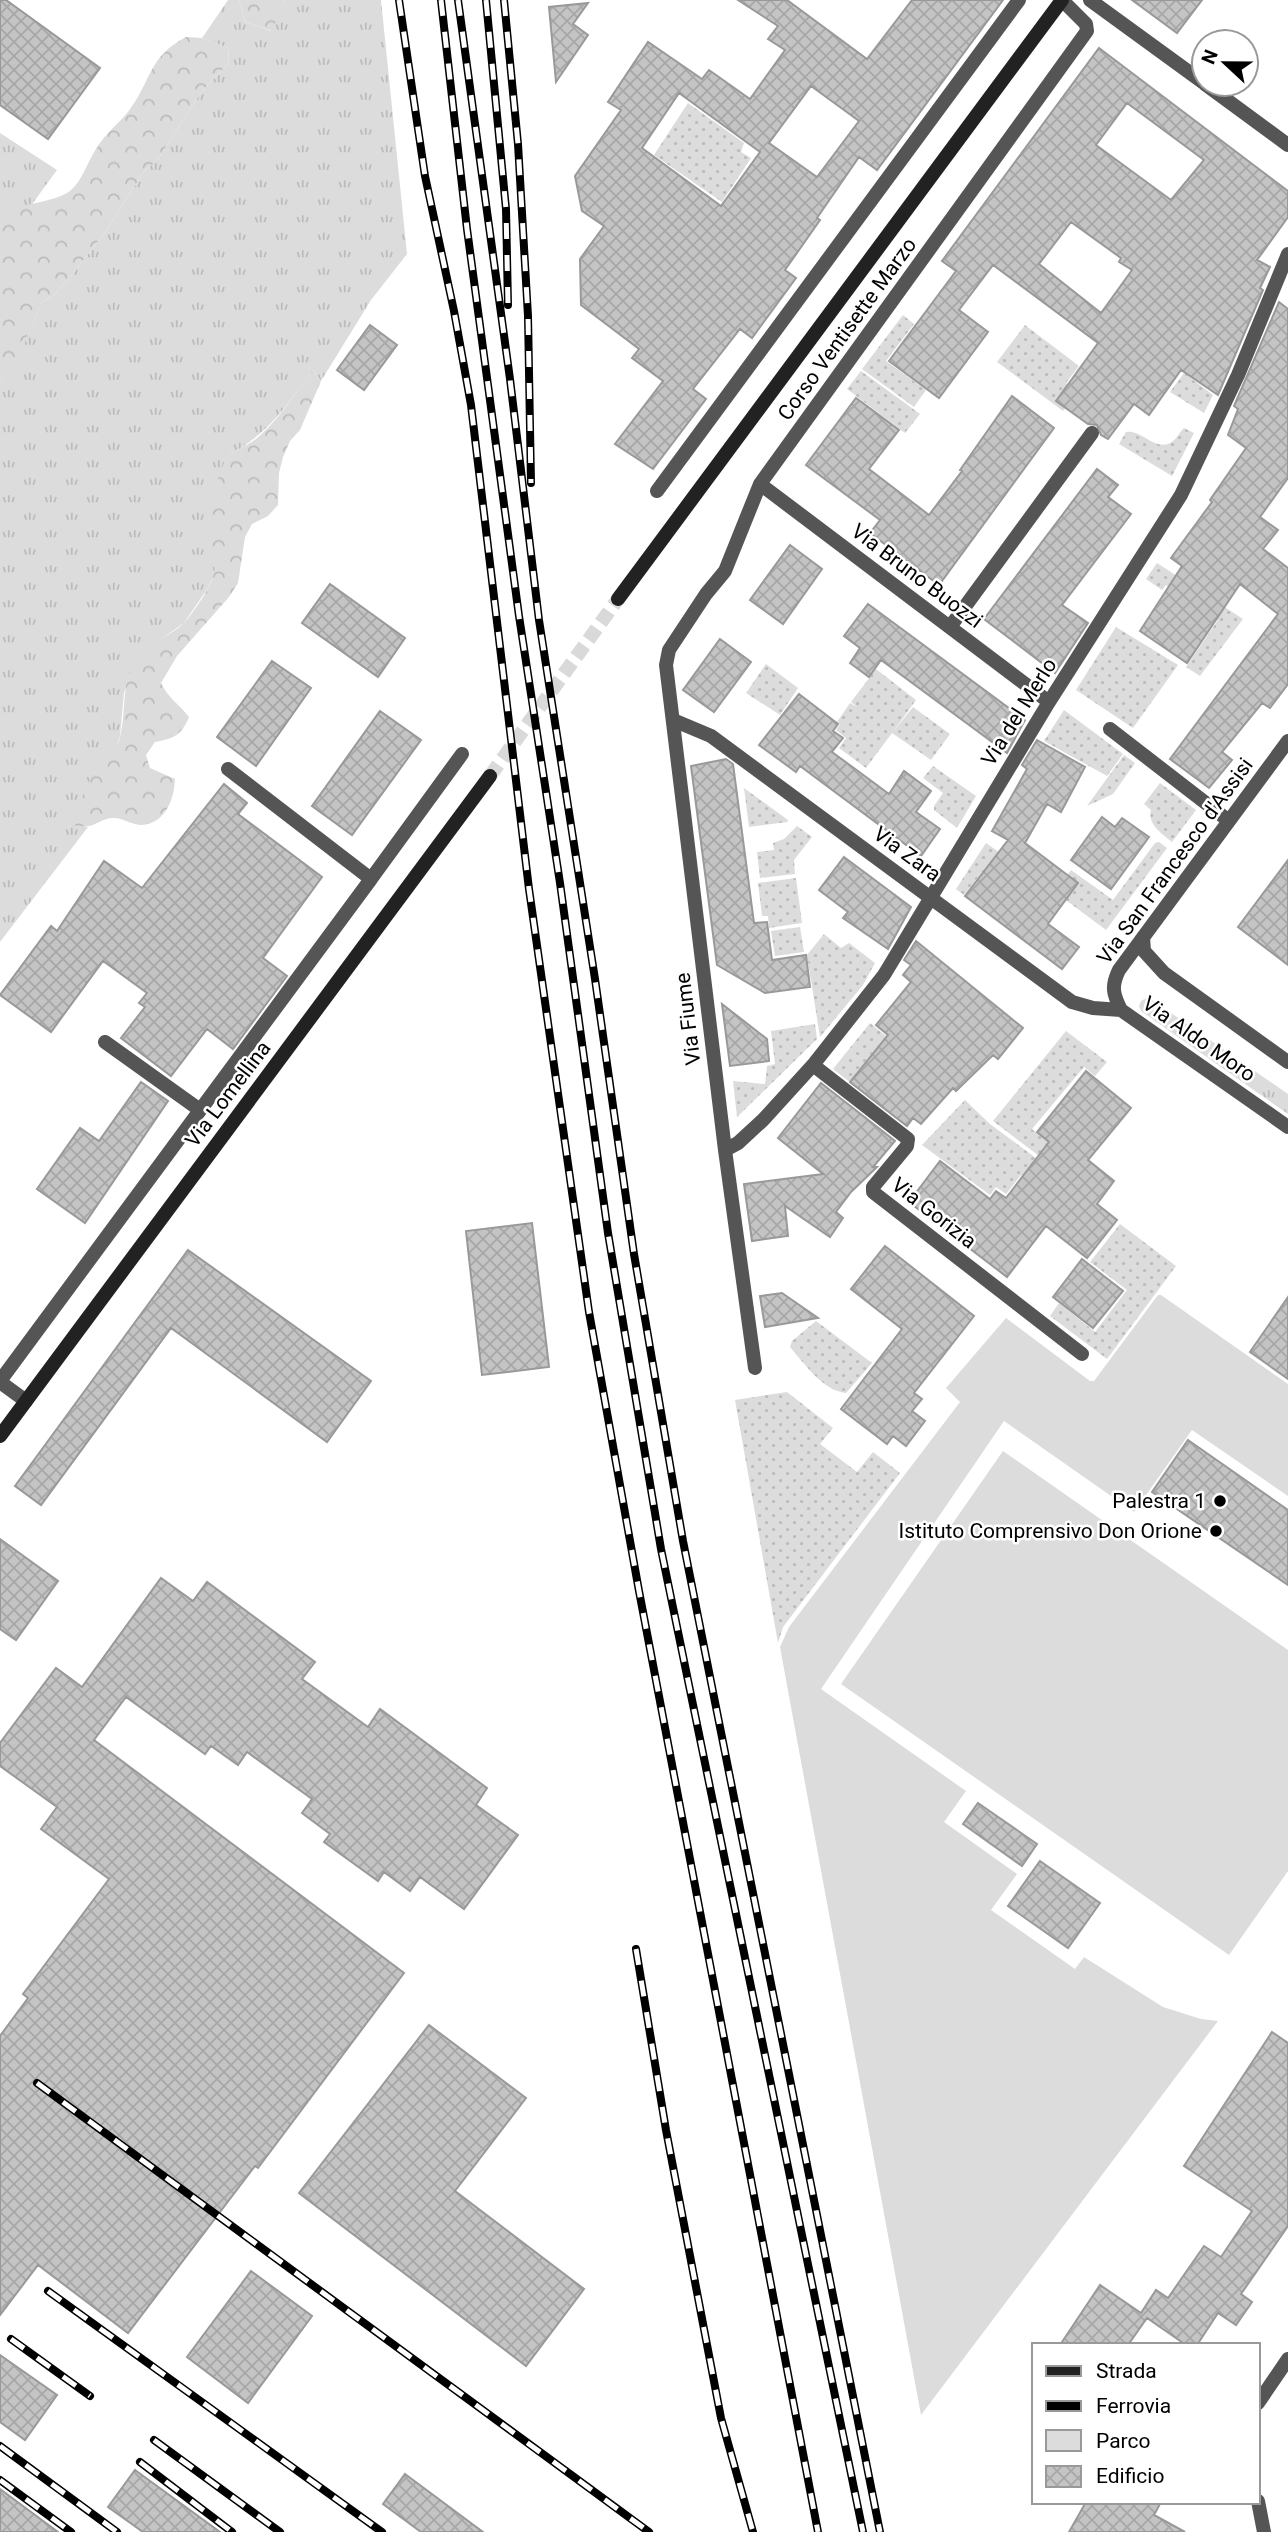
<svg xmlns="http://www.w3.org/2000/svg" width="1288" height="2532" font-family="Roboto,sans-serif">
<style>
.grass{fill:url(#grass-tufts)}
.forest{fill:url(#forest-crowns)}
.park{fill:#dcdcdc}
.garden{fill:url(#garden-dots)}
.building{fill:url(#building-cross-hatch);stroke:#999;stroke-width:2;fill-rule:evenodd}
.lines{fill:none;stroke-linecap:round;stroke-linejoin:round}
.secondary-tunnel{stroke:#d9d9d9;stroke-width:14;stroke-dasharray:14 7;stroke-linecap:butt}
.minor{stroke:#555;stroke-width:14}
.secondary{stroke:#222;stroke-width:14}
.rail-casing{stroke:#000;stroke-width:8}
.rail{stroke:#fff;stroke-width:5;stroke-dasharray:16;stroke-linecap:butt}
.poi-dot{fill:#000;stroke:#fff;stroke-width:2.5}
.labels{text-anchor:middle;stroke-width:5;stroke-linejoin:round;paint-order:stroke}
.street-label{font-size:21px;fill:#000;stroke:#fff}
.poi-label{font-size:21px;fill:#000;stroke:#fff;text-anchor:end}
</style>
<defs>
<pattern id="grass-tufts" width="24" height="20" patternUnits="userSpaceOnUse" patternTransform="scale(1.75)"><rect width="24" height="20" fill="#dcdcdc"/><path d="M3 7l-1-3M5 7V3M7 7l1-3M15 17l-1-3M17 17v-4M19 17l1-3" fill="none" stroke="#bbb"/></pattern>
<pattern id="forest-crowns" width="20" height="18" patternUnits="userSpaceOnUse" patternTransform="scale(1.75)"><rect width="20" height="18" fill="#dcdcdc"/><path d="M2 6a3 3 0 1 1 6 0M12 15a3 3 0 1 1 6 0" fill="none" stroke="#bbb"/></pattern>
<pattern id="garden-dots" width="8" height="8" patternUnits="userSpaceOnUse" patternTransform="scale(1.75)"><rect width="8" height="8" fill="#dcdcdc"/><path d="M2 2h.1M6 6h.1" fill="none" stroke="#bbb" stroke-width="1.8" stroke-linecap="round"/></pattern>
<pattern id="building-cross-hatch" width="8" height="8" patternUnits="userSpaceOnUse" patternTransform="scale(1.75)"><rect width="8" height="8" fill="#c4c4c4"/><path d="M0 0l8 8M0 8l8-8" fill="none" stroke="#a7a7a7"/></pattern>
</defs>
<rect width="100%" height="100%" fill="#fff"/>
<path class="grass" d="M 228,0 L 239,0 L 245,22 L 271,31 L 285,0 L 381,0 L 407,254 L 371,300 L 321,381 L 313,370 C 286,406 271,431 231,454 L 209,532 L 216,558 L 215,573 L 208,588 L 184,623 L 140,654 L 124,693 L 120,736 L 115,751 L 94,773 L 73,825 L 88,827 L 0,942 L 0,383 L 14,367 L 42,302 L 54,295 L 72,275 L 105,232 L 145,170 L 156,162 L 202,91 L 229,63 L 228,48 L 202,38 Z
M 0,133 L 57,170 L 0,248 Z
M 1148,997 L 1288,1094 L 1288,1114 L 1141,1011 L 1139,1006 L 1141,1001 Z"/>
<path class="forest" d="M 239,0 L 285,0 L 272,31 L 245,22 Z
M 186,37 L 202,38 L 228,48 L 229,63 L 202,91 L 156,162 L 145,170 L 105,232 L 72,275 L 54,295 L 42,302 L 14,368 L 0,383 L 0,214 C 21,203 58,202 71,190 C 82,181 88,161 96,149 C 104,135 118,124 128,112 C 152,80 148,57 186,37 Z
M 313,370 L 321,381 L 300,430 L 290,441 L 283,457 L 279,473 L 278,505 L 268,516 L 252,524 L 245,537 L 238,583 L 229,597 L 177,656 L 161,683 C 168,698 180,705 189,717 C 182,735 173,739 155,742 L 146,755 L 150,768 L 175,779 C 174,799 166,823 142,825 C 132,825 125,819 115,818 C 105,817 98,824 89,826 C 84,827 77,826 72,825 C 78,809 83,791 92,776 C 101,762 116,754 120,737 C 127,710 120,678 139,655 C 150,642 170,636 183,624 C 190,617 202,599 207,590 C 221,567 212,556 209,533 C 207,513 215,484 223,465 C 229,451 244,448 256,439 C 279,420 295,393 313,370 Z"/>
<path class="park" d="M 1158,1295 L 1161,1295 L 1288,1384 L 1288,1496 L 1192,1430 L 1134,1512 L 1004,1421 L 821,1689 L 966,1791 L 944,1822 L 1017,1874 L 991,1910 L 1075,1969 L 1084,1957 L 1163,2007 L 1201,2019 L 1218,2021 L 921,2415 L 780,1647 L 789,1627 L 960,1402 L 946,1388 L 1006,1318 L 1090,1381 L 1094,1381 Z
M 1003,1451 L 1288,1650 L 1288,1871 L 1229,1955 L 841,1684 Z"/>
<path class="garden" d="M 688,103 L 744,143 L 741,152 L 751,158 L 722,202 L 654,155 Z
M 903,315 L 914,324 L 886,361 L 926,390 L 914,407 L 862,369 Z
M 1025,325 L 1079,366 L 1066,383 L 1077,392 L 1063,411 L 997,362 Z
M 861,371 L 920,414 L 905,433 L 847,389 Z
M 1184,373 L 1213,395 L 1204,413 L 1170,392 Z
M 1184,428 L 1194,433 L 1172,476 L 1119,444 L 1126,432 C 1142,429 1157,454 1173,441 C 1177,438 1180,432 1184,428 Z
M 1157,563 L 1243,619 L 1200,676 L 1186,667 L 1218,620 L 1166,585 L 1162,590 L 1146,579 Z
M 1116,627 L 1178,665 L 1133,728 L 1076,690 Z
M 766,664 L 798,688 L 780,715 L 746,693 Z
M 876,669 L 916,700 L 893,732 L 913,707 L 950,734 L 931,760 L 892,733 L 866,768 L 839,748 L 846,738 L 836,730 L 840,724 L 837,722 L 850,703 L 857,707 L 851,702 Z
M 1064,710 L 1123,754 L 1107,776 L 1044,741 Z
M 1124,755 L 1135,763 L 1113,794 L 1087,806 Z
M 933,766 L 976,796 L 957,828 L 934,810 L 934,806 L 943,793 L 923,778 Z
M 1160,783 L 1196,810 L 1172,842 C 1162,834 1147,824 1151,810 L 1144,804 Z
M 744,788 L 788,820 L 787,822 L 749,827 Z
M 797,826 L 812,837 L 794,860 L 795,874 L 760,878 L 757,852 L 774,850 L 773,843 L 784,839 Z
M 1159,842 L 1167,848 L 1106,930 L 1055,892 L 1071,870 L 1113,900 L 1155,843 Z
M 986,843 L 1030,874 L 996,882 L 982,872 L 964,895 L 956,889 Z
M 796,878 L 802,923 L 769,928 L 768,916 L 762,916 L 758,883 Z
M 800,927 L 804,952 L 775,956 L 771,931 Z
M 824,934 L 841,948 L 849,943 L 875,963 L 863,985 L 820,1037 L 807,955 Z
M 870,1023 L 886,1036 L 856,1073 L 898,1107 L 892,1115 L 833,1069 Z
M 815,1024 L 817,1039 L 737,1117 L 733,1081 L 765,1084 L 767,1066 L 775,1064 L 771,1031 Z
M 1066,1031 L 1107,1062 L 1095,1076 L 1084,1067 L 1032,1129 L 1089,1176 L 1080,1187 L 993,1121 Z
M 965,1100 L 990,1124 L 1075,1187 L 1061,1205 L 1021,1175 L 1006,1194 L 996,1187 L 990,1195 L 922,1145 Z
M 1120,1224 L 1176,1266 L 1107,1359 L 1050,1316 L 1059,1303 L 1095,1332 L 1127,1290 L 1090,1262 Z
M 816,1321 L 872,1363 L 846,1393 C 823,1391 804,1363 790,1347 L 792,1341 Z
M 787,1392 L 833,1428 L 820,1444 L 857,1472 L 873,1452 L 900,1473 L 783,1627 L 778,1643 L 735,1400 Z"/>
<path class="building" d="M 0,0 L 6,0 L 100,68 L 48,139 L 0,105 Z
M 738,0 L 787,0 L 867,59 L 912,0 L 1003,0 L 877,170 L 859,157 L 817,218 L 820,220 L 785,270 L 796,278 L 752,338 L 740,329 L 693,389 L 706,399 L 653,469 L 615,444 L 663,381 L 632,358 L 639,349 L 581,305 L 580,259 L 604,226 L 582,211 L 575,176 L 621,110 L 608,102 L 648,42 L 702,79 L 709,70 L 750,99 L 785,50 L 768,39 L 778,26 ZM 811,86 L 859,121 L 817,177 L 769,143 ZM 679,93 L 760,152 L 721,206 L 642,148 Z
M 1132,0 L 1202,0 L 1177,33 Z
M 588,3 L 573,24 L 588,35 L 556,82 L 549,7 Z
M 1099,48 L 1288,191 L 1288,217 L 1257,260 L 1270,267 L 1260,288 L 1263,290 L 1218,395 L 1181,370 L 1149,415 L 1134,404 L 1108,439 L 1101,435 L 1097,425 L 1088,424 L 1056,401 L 1098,343 L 993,265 L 959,310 L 988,332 L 939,398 L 889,361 L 956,271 L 942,261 ZM 1127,103 L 1204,160 L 1171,200 L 1096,145 ZM 1071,222 L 1121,258 L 1119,262 L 1132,270 L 1101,313 L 1039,264 Z
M 1279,302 L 1288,309 L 1288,478 L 1260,517 L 1278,530 L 1263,549 L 1288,568 L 1288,684 L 1270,708 L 1262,703 L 1222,752 L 1232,760 L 1209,788 L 1170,759 L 1278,614 L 1240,584 L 1187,663 L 1140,631 L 1182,566 L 1171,558 L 1212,502 L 1210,500 L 1246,448 L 1228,435 L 1238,409 L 1234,406 Z
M 370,325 L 397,345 L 364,390 L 337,370 Z
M 1012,396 L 1054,428 L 939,585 L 870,533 L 880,520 L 806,465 L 856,398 L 899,430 L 869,469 L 929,515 L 962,471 L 960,470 Z
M 1097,469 L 1118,485 L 1108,497 L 1131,514 L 1062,605 L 1088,623 L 1055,673 L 984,619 Z
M 790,545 L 822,569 L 783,624 L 750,600 Z
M 330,584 L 405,638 L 378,677 L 302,623 Z
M 868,604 L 1025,720 L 1007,753 L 881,660 L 869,677 L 850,663 L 860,648 L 844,636 Z
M 720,639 L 751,662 L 714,712 L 683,690 Z
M 272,661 L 311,688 L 256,766 L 217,737 Z
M 799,694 L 838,724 L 833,731 L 843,738 L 832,752 L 862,774 L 889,794 L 904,771 L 931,791 L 916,812 L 940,829 L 921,856 L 800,766 L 796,772 L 759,745 Z
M 380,711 L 421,740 L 352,835 L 312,806 Z
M 1037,740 L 1085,767 L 1061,812 L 1047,804 L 1025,843 L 1078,883 L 1048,924 L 1079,947 L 1062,969 L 965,896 L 1008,840 L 992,831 L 1027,769 L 1022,765 Z
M 726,759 L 733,764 L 754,923 L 767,922 L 772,960 L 806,955 L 810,987 L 765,993 L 717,965 L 691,766 Z
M 224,784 L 247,803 L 238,814 L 322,877 L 263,958 L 287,976 L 233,1049 L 207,1029 L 171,1076 L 121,1038 L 145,1007 L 139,1003 L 147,993 L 103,961 L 51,1032 L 0,995 L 51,926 L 57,931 L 104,861 L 142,888 Z
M 1102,817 L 1115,827 L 1122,818 L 1149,837 L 1111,889 L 1071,860 Z
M 844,857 L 911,907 L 888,949 L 843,918 L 848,912 L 819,890 Z
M 1288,860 L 1288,965 L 1238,927 Z
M 916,941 L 1023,1028 L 998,1059 L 993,1055 L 956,1091 L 953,1088 L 921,1124 L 913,1118 L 907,1126 L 850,1082 L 888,1035 L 876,1025 L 911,982 L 903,975 L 911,965 L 904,960 Z
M 722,1004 L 767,1039 L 769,1061 L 730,1066 Z
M 1086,1071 L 1131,1108 L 1088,1160 L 1114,1181 L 1097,1204 L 1117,1220 L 1087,1258 L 1046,1226 L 1007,1277 L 909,1202 L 940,1161 L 990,1199 L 996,1191 L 1006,1198 L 1049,1142 L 1037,1132 Z
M 141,1082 L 168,1101 L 85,1223 L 37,1189 L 80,1128 L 99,1141 Z
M 821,1083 L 895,1141 L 873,1167 L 877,1167 L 851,1192 L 836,1212 L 843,1218 L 830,1237 L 785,1206 L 788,1236 L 752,1241 L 744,1184 L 823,1174 L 778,1138 Z
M 532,1223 L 549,1367 L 482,1375 L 466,1231 Z
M 885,1246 L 974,1316 L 914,1393 L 922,1399 L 912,1411 L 925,1421 L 906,1446 L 893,1436 L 887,1444 L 841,1409 L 902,1329 L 851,1289 Z
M 188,1250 L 371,1381 L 327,1442 L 171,1328 L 41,1505 L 15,1486 Z
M 1082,1259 L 1123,1291 L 1093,1328 L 1053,1297 Z
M 782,1293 L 818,1318 L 765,1327 L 760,1296 Z
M 1288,1297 L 1288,1379 L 1250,1352 Z
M 1188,1440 L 1288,1510 L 1288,1585 L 1152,1492 Z
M 0,1539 L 58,1581 L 16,1640 L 0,1629 Z
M 161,1578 L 193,1601 L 207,1582 L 315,1662 L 302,1679 L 368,1727 L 380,1709 L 487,1788 L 476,1805 L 518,1835 L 464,1909 L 420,1877 L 410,1891 L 384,1872 L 378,1881 L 324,1842 L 330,1834 L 302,1813 L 312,1799 L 247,1752 L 238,1765 L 211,1746 L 205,1754 L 126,1697 L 94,1740 L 404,1973 L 258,2168 L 255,2166 L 128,2333 L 38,2265 L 0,2315 L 0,2036 L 28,1998 L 23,1994 L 109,1879 L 41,1829 L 57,1807 L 0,1766 L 0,1743 L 56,1668 L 82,1687 Z
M 978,1803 L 1037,1844 L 1022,1866 L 963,1824 Z
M 1040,1861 L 1100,1903 L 1068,1948 L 1008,1906 Z
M 429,2025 L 526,2098 L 455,2191 L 584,2289 L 526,2366 L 299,2193 Z
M 1272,2032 L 1288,2043 L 1288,2226 L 1241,2294 L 1252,2302 L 1236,2325 L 1218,2313 L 1197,2345 L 1186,2345 L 1147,2318 L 1128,2345 L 1060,2345 L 1100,2285 L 1141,2313 L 1156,2290 L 1168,2298 L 1204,2246 L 1221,2257 L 1252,2211 L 1184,2166 Z
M 251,2271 L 312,2316 L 248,2403 L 187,2357 Z
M 0,2355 L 57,2395 L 25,2440 L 0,2422 Z
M 135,2470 L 220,2532 L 143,2532 L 108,2507 Z
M 405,2474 L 483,2532 L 421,2532 L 383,2504 Z
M 0,2489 L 58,2532 L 0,2532 Z
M 1086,2502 L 1161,2502 L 1154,2515 L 1185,2532 L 1069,2532 Z"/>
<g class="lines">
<path class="secondary-tunnel" d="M 490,776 L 618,599"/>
<path class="minor" d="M 1090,0 L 1204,83
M 1205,84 L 1288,145
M 760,484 L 1049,702
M 657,491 L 1019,0
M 950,627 L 1092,433
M 673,720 L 711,736 L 1072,1002 L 1093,1008 L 1121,1010
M 1110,729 L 1229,821
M 1288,741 L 1119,970 C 1111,986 1113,994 1121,1010 L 1288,1127
M 371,879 L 462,754
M 1143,937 L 1144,951 L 1164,973 L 1288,1062
M 105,1042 L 200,1110
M 813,1065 L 908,1139 L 907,1146 L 873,1187 L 873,1192 L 1082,1354
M 725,1150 L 738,1143 L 763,1120 L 813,1065 L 884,975 L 1049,702 L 1181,495 L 1238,375 L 1288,254
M 755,1368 L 725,1150 L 666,665 L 669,650 L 706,594 L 725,571 L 760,484 L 1087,31 L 1086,24 L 1062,0
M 0,1381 L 371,879 L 228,769
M 0,1382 L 26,1401
M 1258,2403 L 1288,2359
M 1258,2501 L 1264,2532"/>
<path class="secondary" d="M 618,599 L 1062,0
M 0,1436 L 490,776"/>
<g class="rail-casing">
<path id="rail" d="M 399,0 L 425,176 L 454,311 L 471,405 L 529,889 L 589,1312 L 639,1591 L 818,2532
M 441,0 L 467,229 L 519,616 L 560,883 L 608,1233 L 661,1549 L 863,2532
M 458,0 L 510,379 L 539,620 L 595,979 L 634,1254 L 683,1541 L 880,2532
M 486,0 L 506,209 L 508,305
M 504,0 L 518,144 L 528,316 L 531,483
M 636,1949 L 666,2130 L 721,2418 L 753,2532
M 37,2083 L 649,2532
M 48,2291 L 382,2532
M 11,2339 L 90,2396
M 154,2440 L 280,2532
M 0,2446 L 117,2532
M 140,2462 L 232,2532
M 0,2480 L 71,2532"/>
</g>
<use href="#rail" class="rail"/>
</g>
<g class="poi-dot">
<circle cx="1220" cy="1501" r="7"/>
<circle cx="1216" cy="1531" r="7"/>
</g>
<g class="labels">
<g class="street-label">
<text transform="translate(847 329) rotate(-54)" y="7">Corso Ventisette Marzo</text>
<text transform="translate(917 576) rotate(37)" y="7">Via Bruno Buozzi</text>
<text transform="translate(1019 712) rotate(-58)" y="7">Via del Merlo</text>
<text transform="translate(907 854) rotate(36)" y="7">Via Zara</text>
<text transform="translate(1175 861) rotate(-54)" y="7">Via San Francesco d'Assisi</text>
<text transform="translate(688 1019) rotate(-97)" y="7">Via Fiume</text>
<text transform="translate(1199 1039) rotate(35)" y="7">Via Aldo Moro</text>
<text transform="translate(228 1094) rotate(-53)" y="7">Via Lomellina</text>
<text transform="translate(934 1213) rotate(38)" y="7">Via Gorizia</text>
</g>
<g class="poi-label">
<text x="1206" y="1508">Palestra 1</text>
<text x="1202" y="1538">Istituto Comprensivo Don Orione</text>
</g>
</g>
<rect x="1032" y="2343" width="228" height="161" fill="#ffffff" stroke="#999999" stroke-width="2"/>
<rect x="1046" y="2366" width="35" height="10" fill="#222222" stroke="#999999" stroke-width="2"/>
<text x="1096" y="2378" font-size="21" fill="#000000">Strada</text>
<rect x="1046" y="2401" width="35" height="10" fill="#000000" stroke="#999999" stroke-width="2"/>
<text x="1096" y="2413" font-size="21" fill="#000000">Ferrovia</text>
<rect x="1046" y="2430" width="35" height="21" fill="#dcdcdc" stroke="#999999" stroke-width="2"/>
<text x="1096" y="2448" font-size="21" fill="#000000">Parco</text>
<rect x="1046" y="2466" width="35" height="21" fill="url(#building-cross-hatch)" stroke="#999999" stroke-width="2"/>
<text x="1096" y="2483" font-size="21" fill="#000000">Edificio</text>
<g transform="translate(1225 63) rotate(292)"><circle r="33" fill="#ffffff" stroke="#999999" stroke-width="2"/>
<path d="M0-5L12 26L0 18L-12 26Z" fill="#000000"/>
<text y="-10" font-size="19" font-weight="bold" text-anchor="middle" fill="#000000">N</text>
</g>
</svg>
